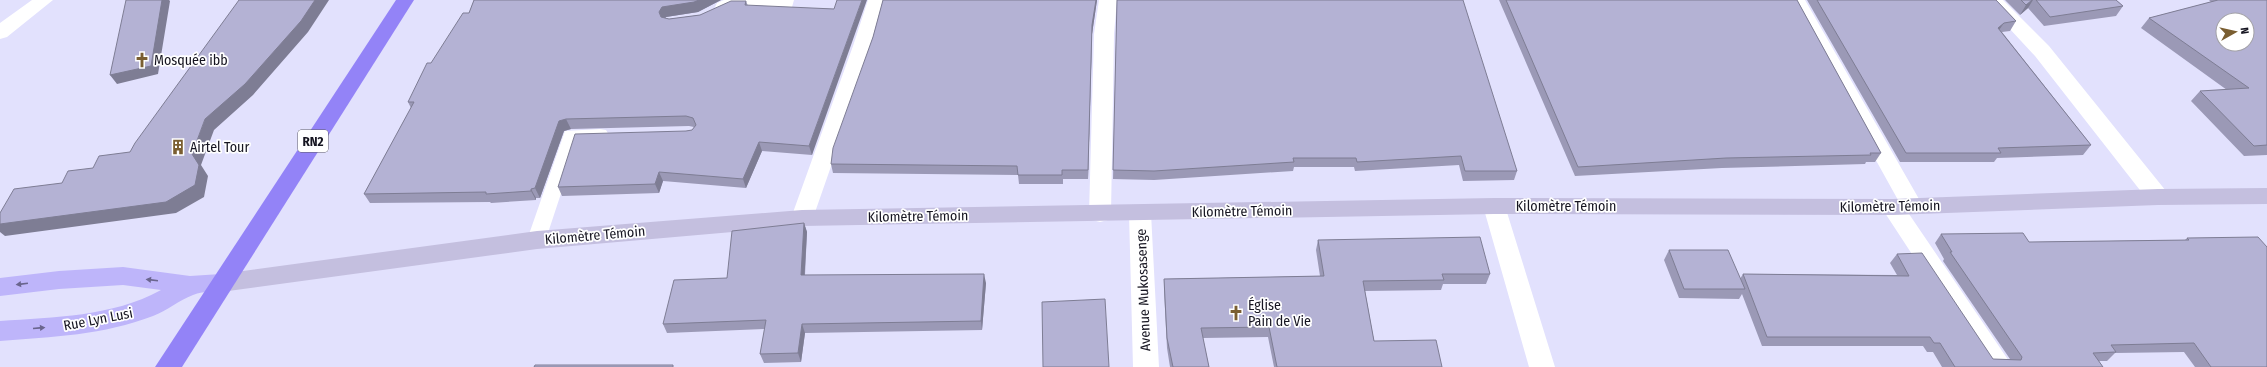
<svg xmlns="http://www.w3.org/2000/svg" width="2267" height="367" font-family="'Fira Sans Condensed',sans-serif">
<style>
.lines{fill:none;stroke-linecap:round;stroke-linejoin:round}
.lane{fill:#fff;fill-rule:evenodd}
.street{fill:#fff;fill-rule:evenodd}
.secondary{fill:#c4bfdf;fill-rule:evenodd}
.primary{fill:#beb5fa;fill-rule:evenodd}
.highway{fill:#9383f7;fill-rule:evenodd}
.wall{fill:#9b99b6}
.shaded-wall{fill:#7e7d94}
.building{fill:#b4b2d4;stroke:#7e7d94;fill-rule:evenodd}
.oneway{fill:#6a658e}
.labels{text-anchor:middle;stroke-width:3.5;stroke-linejoin:round;paint-order:stroke}
.shield{fill:#fff;stroke:#5c5b64;stroke-width:1}
.shield-label{font-size:13px;font-weight:bold;fill:#161521}
.poi-label{font-size:14px;fill:#161521;stroke:#fff;text-anchor:start}
.street-label{font-size:14px;fill:#161521;stroke:#fff}
</style>
<rect width="100%" height="100%" fill="#e2e1fd"/>
<g class="lines">
<path class="lane" d="M 724,0 L 794,0 L 792,7 L 786,8 L 732,9 L 723,12 L 717,11 L 715,7 L 717,3 Z
M 600,129 L 606,130 L 609,135 L 606,140 L 578,142 L 544,245 L 537,248 L 530,245 L 527,240 L 565,131 Z"/>
<path class="street" d="M 32,0 L 53,0 L 7,37 L 0,39 L 0,23 Z
M 868,0 L 886,0 L 873,46 L 813,218 L 810,224 L 802,226 L 794,224 L 791,218 L 853,46 Z
M 1099,0 L 1117,0 L 1114,34 L 1111,214 L 1108,220 L 1100,222 L 1092,220 L 1089,214 L 1094,34 Z
M 1787,0 L 1805,0 L 1923,206 L 1920,212 L 1909,214 L 2013,367 L 1986,367 L 1885,213 L 1882,207 L 1885,201 L 1893,199 L 1898,200 Z
M 1983,0 L 2003,0 L 2049,46 L 2166,191 L 2169,197 L 2166,203 L 2158,205 L 2150,203 L 2035,56 Z
M 1494,198 L 1502,200 L 1505,206 L 1555,367 L 1529,367 L 1483,206 L 1486,200 Z
M 1140,205 L 1148,207 L 1151,213 L 1159,367 L 1133,367 L 1129,213 L 1132,207 Z"/>
<path class="secondary" d="M 2267,188 L 2267,204 L 2158,205 L 1893,215 L 1494,214 L 802,226 L 537,249 L 221,292 L 213,290 L 209,283 L 213,276 L 221,274 L 537,231 L 802,210 L 1494,198 L 1893,199 L 2158,189 Z"/>
<path class="primary" d="M 123,267 L 190,276 L 221,274 L 229,276 L 233,283 L 229,290 C 218,293 204,290 193,295 C 179,300 167,311 153,316 C 104,335 52,337 0,341 L 0,321 C 54,317 112,317 161,290 L 123,285 L 59,289 L 0,296 L 0,278 L 59,271 Z"/>
<path class="highway" d="M 396,0 L 414,0 L 182,367 L 155,367 Z"/>
</g>
<path class="wall" d="M 474,0 L 721,0 L 698,12 L 666,17 L 665,18 L 669,19 L 700,15 L 746,1 L 748,6 L 834,9 L 812,155 L 762,151 L 746,188 L 663,181 L 659,193 L 562,196 L 558,187 L 686,131 L 692,130 L 694,127 L 689,126 L 571,129 L 564,131 L 540,198 L 536,198 L 536,200 L 491,203 L 490,202 L 370,203 L 364,194 L 411,108 L 408,102 L 431,63 L 469,13 Z
M 883,0 L 1097,0 L 1092,34 L 1088,179 L 1063,179 L 1063,184 L 1019,184 L 1018,175 L 833,173 L 831,164 L 873,37 Z
M 1117,0 L 1517,171 L 1514,180 L 1463,181 L 1459,165 L 1355,171 L 1354,167 L 1294,167 L 1293,171 L 1154,180 L 1113,179 Z
M 1499,0 L 1797,0 L 1881,153 L 1875,162 L 1866,162 L 1865,164 L 1722,168 L 1575,176 Z
M 1807,0 L 1996,0 L 2016,21 L 2010,31 L 2002,32 L 2091,145 L 2083,155 L 1997,158 L 1994,162 L 1900,162 Z
M 2005,0 L 2116,0 L 2123,6 L 2116,16 L 2044,26 L 2028,8 L 2020,15 Z
M 2209,0 L 2267,0 L 2267,155 L 2244,156 L 2191,101 L 2200,91 L 2227,90 L 2141,28 L 2149,18 L 2211,2 Z
M 804,223 L 807,232 L 805,275 L 986,283 L 982,330 L 805,333 L 801,362 L 764,363 L 760,354 L 765,329 L 667,333 L 663,324 Z
M 1941,234 L 2029,242 L 2185,240 L 2187,238 L 2267,367 L 2195,367 L 2184,352 L 2115,353 L 2107,361 L 2099,361 L 2103,367 L 1942,367 L 1933,352 L 1927,352 L 1923,346 L 1762,346 L 1742,294 L 1739,299 L 1679,298 L 1664,260 L 1669,250 L 1740,279 L 1743,274 L 1897,275 L 1890,263 L 1897,254 L 1993,359 L 2010,359 L 1943,261 L 1944,259 L 1935,243 Z
M 1318,240 L 1490,274 L 1486,284 L 1443,284 L 1441,290 L 1365,291 L 1374,341 L 1442,367 L 1274,367 L 1268,337 L 1203,338 L 1209,367 L 1170,367 L 1167,348 L 1164,290 L 1164,279 L 1320,276 L 1316,250 Z"/>
<path class="shaded-wall" d="M 162,0 L 169,0 L 170,1 L 158,74 L 117,84 L 110,75 Z
M 315,0 L 329,0 L 308,32 L 253,95 L 214,130 L 201,165 L 208,176 L 204,197 L 176,213 L 5,236 L 0,232 L 0,224 L 192,154 L 205,119 Z
M 699,0 L 721,0 L 698,12 L 666,17 L 663,21 L 659,12 L 662,7 Z
M 862,0 L 867,0 L 812,155 L 809,146 Z
M 1096,0 L 1097,0 L 1092,34 L 1088,179 L 1088,170 L 1092,25 Z
M 2032,0 L 2033,0 L 2028,8 L 2020,15 L 2026,5 Z
M 2004,23 L 1997,33 L 1998,28 Z
M 566,119 L 571,129 L 564,131 L 540,198 L 535,188 L 559,121 Z
M 759,142 L 762,151 L 746,188 L 743,179 Z
M 659,172 L 663,181 L 659,193 L 655,184 Z
M 531,189 L 536,198 L 536,200 L 531,191 Z
M 804,223 L 807,232 L 804,284 L 801,275 Z
M 984,274 L 986,283 L 982,330 L 981,321 Z
M 802,324 L 805,333 L 801,362 L 798,353 Z"/>
<path class="building" d="M 126,0 L 162,0 L 151,66 L 110,75 Z
M 239,0 L 315,0 L 301,21 L 245,84 L 205,119 L 192,154 L 199,165 L 195,185 L 166,202 L 0,224 L 0,213 L 14,189 L 62,183 L 68,171 L 93,168 L 99,156 L 130,152 L 135,143 Z
M 474,0 L 699,0 L 694,2 L 662,7 L 659,12 L 661,17 L 669,19 L 700,15 L 731,1 L 746,1 L 745,5 L 834,9 L 837,0 L 862,0 L 809,146 L 759,142 L 743,179 L 659,172 L 655,184 L 558,187 L 575,134 L 686,131 L 692,130 L 696,125 L 693,118 L 686,116 L 566,119 L 559,121 L 535,188 L 531,189 L 531,191 L 486,194 L 486,192 L 364,194 L 414,102 L 408,102 L 427,63 L 431,63 L 463,13 L 469,13 Z
M 883,0 L 1096,0 L 1092,25 L 1088,170 L 1062,170 L 1062,175 L 1018,175 L 1017,166 L 831,164 L 833,148 L 873,37 Z
M 1117,0 L 1463,0 L 1517,171 L 1465,171 L 1461,156 L 1357,162 L 1356,158 L 1293,158 L 1294,162 L 1154,171 L 1113,170 Z
M 1506,0 L 1797,0 L 1881,153 L 1870,153 L 1871,155 L 1726,158 L 1578,167 Z
M 1817,0 L 1996,0 L 2016,21 L 2004,23 L 1998,28 L 2091,145 L 1998,148 L 2001,153 L 1906,153 Z
M 2021,0 L 2032,0 L 2026,5 Z
M 2036,0 L 2116,0 L 2123,6 L 2050,17 Z
M 2218,0 L 2267,0 L 2267,145 L 2254,146 L 2200,91 L 2249,88 L 2149,18 ZM 2223,20 L 2247,20 L 2247,44 L 2223,44 Z
M 804,223 L 801,275 L 984,274 L 981,321 L 802,324 L 798,353 L 760,354 L 766,320 L 663,324 L 674,280 L 727,278 L 732,231 Z
M 2023,233 L 2029,242 L 2189,240 L 2187,238 L 2258,237 L 2267,247 L 2267,367 L 2211,367 L 2194,343 L 2111,345 L 2116,352 L 2093,353 L 2103,367 L 1955,367 L 1940,343 L 1934,343 L 1930,337 L 1767,337 L 1743,274 L 1909,276 L 1897,254 L 1922,253 L 1993,359 L 2021,360 L 2022,357 L 1950,252 L 1952,252 L 1941,234 Z
M 1480,237 L 1490,274 L 1442,274 L 1444,280 L 1363,281 L 1374,341 L 1436,340 L 1442,367 L 1277,367 L 1269,327 L 1201,328 L 1209,367 L 1173,367 L 1167,338 L 1164,279 L 1324,276 L 1318,240 Z
M 1669,250 L 1728,250 L 1745,289 L 1684,289 Z
M 1105,299 L 1109,367 L 1043,367 L 1042,302 Z
M 535,365 L 673,365 L 673,367 L 534,367 Z"/>
<defs><path id="oneway-solid" d="M-6-.8H1V-3.2L6.5 0L1 3.2V.8H-6Z"/></defs>
<g class="oneway">
<use href="#oneway-solid" transform="translate(152 280) rotate(-173)"/>
<use href="#oneway-solid" transform="translate(22 284) rotate(173)"/>
<use href="#oneway-solid" transform="translate(39 328) rotate(-5)"/>
</g>
<defs>
<g id="church-bare" transform="scale(1.2)"><path d="M-1.2-6h2.4v3.5h3.3v2.4h-3.3V6h-2.4V-.1h-3.3v-2.4h3.3Z" fill="#7a5e31" stroke="#fff" stroke-width="2.5" paint-order="stroke"/></g>
<g id="building-bare" transform="scale(1.2)"><path d="M-4-6H4V6H1V3H-1V6H-4ZM-2.5-4.3h1.7v1.8h-1.7ZM.8-4.3h1.7v1.8H.8ZM-2.5-1h1.7V.8h-1.7ZM.8-1h1.7V.8H.8Z" fill="#7a5e31" stroke="#fff" stroke-width="2.5" paint-order="stroke"/></g>
</defs>
<g fill-rule="evenodd">
<use href="#church-bare" x="142" y="60"/>
<use href="#building-bare" x="178" y="147"/>
<use href="#church-bare" x="1236" y="313"/>
</g>
<g class="labels">
<rect class="shield" x="298" y="130" width="30" height="22" rx="3"/>
<g class="shield-label">
<text x="313" y="146">RN2</text>
</g>
<g class="poi-label">
<text x="154" y="65">Mosquée ibb</text>
<text x="190" y="152">Airtel Tour</text>
<text x="1248" y="310">Église<tspan x="1248" dy="16">Pain de Vie</tspan></text>
</g>
<g class="street-label">
<text x="1566" y="211">Kilomètre Témoin</text>
<text transform="translate(1890 206) rotate(-1)" y="5">Kilomètre Témoin</text>
<text transform="translate(1242 211) rotate(-1)" y="5">Kilomètre Témoin</text>
<text transform="translate(918 216) rotate(-1)" y="5">Kilomètre Témoin</text>
<text transform="translate(595 235) rotate(-5)" y="5">Kilomètre Témoin</text>
<text transform="translate(1143 290) rotate(-92)" y="5">Avenue Mukosasenge</text>
<text transform="translate(98 319) rotate(-11)" y="5">Rue Lyn Lusi</text>
</g>
</g>
<g transform="translate(2235 32) rotate(82)"><circle r="19" fill="#ffffff" stroke="#a2a1a6"/>
<path d="M0-3L7 15L0 10L-7 15Z" fill="#7a5e31"/>
<text y="-6" font-size="11" font-weight="bold" text-anchor="middle" fill="#161521">N</text>
</g>
</svg>
